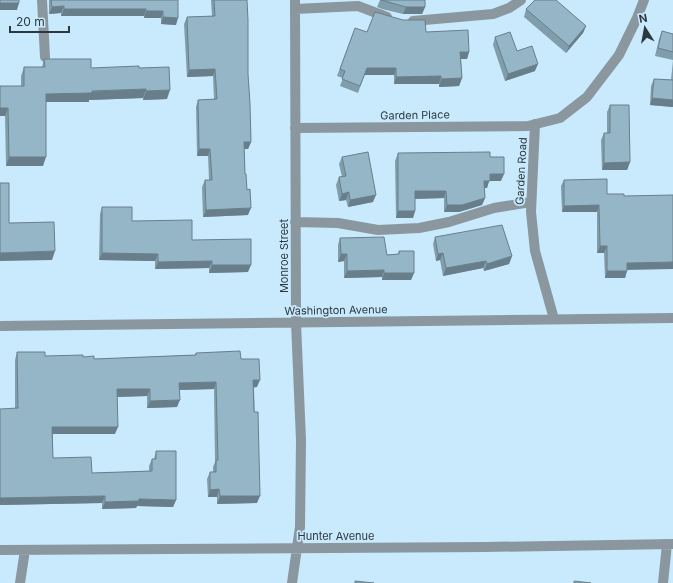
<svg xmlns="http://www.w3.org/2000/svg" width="673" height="583" font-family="Inter,sans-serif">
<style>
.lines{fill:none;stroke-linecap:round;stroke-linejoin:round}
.minor{stroke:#8a979f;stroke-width:10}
.wall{fill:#809dab}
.shaded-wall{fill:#687f8b}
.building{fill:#95b6c7;stroke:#687f8b}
.labels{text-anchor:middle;stroke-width:3.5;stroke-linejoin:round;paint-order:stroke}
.street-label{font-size:11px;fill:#2b383f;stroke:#c9eafd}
</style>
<rect width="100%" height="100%" fill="#c9eafd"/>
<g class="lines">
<path class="minor" d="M 42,0 L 45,57
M 295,9 L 358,6 L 387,17
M 413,21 L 493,14 L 509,8 L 521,0
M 535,124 L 531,212 L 535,251 L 554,319
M 295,128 L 528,126 L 560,118 L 587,97 L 619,55 L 637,18 L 644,0
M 295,222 L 338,223 L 378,230 L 419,228 L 449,222 L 494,208 L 531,202
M 0,326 L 673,318
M 0,550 L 486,547 L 673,544
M 20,583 L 25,550
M 292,583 L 300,527 L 301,440 L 296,323 L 295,0
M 663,583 L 667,544"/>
</g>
<path class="wall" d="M 49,0 L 178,0 L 176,25 L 161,24 L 161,18 L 144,18 L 144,16 L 61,16 L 61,13 L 49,14 Z
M 211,0 L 247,0 L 248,74 L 251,142 L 248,149 L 244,149 L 245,174 L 248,215 L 203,217 L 202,187 L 205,180 L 209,180 L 208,156 L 197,156 L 196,107 L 198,100 L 214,99 L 213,76 L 187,77 L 184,24 L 187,17 L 212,16 Z
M 380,0 L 425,0 L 425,7 L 422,14 L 403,14 L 382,9 L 377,7 Z
M 526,9 L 586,26 L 583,33 L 566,53 L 524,17 Z
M 355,28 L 367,32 L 426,32 L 469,52 L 467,59 L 461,59 L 462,78 L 459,86 L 439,87 L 439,84 L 394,84 L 394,75 L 364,75 L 358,93 L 340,86 L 343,78 L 337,76 Z
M 662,31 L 673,34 L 673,107 L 650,105 L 651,86 L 654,79 L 671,80 L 673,60 L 655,56 L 659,39 Z
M 495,37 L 517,51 L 535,71 L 505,81 L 493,45 Z
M 44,59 L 91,68 L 139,68 L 167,99 L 143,100 L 143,98 L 89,100 L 89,102 L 46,102 L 43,166 L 6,166 L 5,116 L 0,116 L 0,86 L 21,86 L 21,76 L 24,67 L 42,67 Z
M 610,105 L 630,162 L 627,170 L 602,170 L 601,140 L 604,133 L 607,133 L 607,112 Z
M 398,153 L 490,157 L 501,181 L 489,181 L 487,188 L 485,188 L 485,198 L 482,205 L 459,212 L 444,212 L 444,198 L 415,199 L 415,211 L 413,218 L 396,218 L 395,161 Z
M 342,157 L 373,202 L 348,207 L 346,200 L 339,201 L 336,185 L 339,177 L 342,177 L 339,164 Z
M 564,180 L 607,194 L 627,270 L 625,278 L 605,278 L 604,253 L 597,253 L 597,212 L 562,212 L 561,186 Z
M 102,207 L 132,221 L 192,240 L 248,272 L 209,273 L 209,268 L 155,269 L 155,261 L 99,260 L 100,214 Z
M 435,237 L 512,256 L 509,264 L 484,271 L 483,268 L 443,276 L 440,260 L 436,261 L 433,244 Z
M 340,238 L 387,255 L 398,254 L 399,251 L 414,273 L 411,280 L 382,280 L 382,277 L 344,278 L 344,261 L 338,262 L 338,245 Z
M 17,352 L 45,356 L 83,357 L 94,359 L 195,355 L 196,353 L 241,359 L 257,387 L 254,387 L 257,503 L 217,504 L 217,497 L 208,497 L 207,479 L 210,472 L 213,472 L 213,467 L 215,462 L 214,389 L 180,390 L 177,407 L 147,408 L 147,396 L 117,397 L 115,434 L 53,434 L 53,458 L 92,473 L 149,471 L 149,466 L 152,459 L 154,459 L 156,451 L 176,500 L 173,507 L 137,506 L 136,508 L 102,509 L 102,503 L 0,505 L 0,409 L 15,409 L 15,360 Z"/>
<path class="shaded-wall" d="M 0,3 L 19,3 L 17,10 L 0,10 Z
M 64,6 L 61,13 L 49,14 L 52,7 Z
M 406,7 L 425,7 L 422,14 L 403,14 Z
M 64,9 L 146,9 L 144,16 L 61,16 Z
M 146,11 L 163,11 L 161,18 L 144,18 Z
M 163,17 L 178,18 L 176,25 L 161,24 Z
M 586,26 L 583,33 L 566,53 L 569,46 Z
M 460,52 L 469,52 L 467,59 L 458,59 Z
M 538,64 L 535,71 L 505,81 L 508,74 Z
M 367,68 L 396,68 L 394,75 L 364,75 L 358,93 Z
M 215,69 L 213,76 L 187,77 L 189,70 Z
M 441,76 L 439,84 L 394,84 L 396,77 Z
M 462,78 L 459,86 L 439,87 L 441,79 Z
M 146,89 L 143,98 L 89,100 L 89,102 L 43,102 L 46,94 Z
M 170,90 L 167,99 L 143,100 L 146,91 Z
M 652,98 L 673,100 L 673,107 L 650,105 Z
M 0,108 L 8,108 L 5,116 L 0,116 Z
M 244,142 L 251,142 L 248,149 L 242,149 Z
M 199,149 L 210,149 L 208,156 L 197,156 Z
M 9,157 L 46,157 L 43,166 L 6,166 Z
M 630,162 L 627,170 L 602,170 L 604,163 Z
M 490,174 L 504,174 L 501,181 L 489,181 L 487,188 L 482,188 L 484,181 Z
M 415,191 L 446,191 L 444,198 L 412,199 Z
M 349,192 L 346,200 L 339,201 L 342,194 Z
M 376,195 L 373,202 L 348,207 L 350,200 Z
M 485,198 L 482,205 L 459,212 L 444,212 L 447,205 Z
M 599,205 L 597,212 L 562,212 L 564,206 Z
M 251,208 L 248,215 L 203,217 L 206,210 Z
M 398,211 L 415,211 L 413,218 L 396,218 Z
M 600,246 L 607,246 L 604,253 L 597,253 Z
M 55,251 L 52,260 L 0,261 L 0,253 Z
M 102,253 L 158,254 L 155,261 L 99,260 Z
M 443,253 L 440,260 L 436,261 L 438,254 Z
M 341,254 L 347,254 L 344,261 L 338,262 Z
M 512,256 L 509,264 L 484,271 L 487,264 Z
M 212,261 L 209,268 L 155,269 L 158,262 Z
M 486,261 L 483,268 L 443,276 L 446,268 Z
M 673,262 L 673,269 L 625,270 L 627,263 Z
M 212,265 L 251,265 L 248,272 L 209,273 Z
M 384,270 L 382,277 L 344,278 L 347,271 Z
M 607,271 L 627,271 L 625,278 L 605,278 Z
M 384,273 L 414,273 L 411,280 L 382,280 Z
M 253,380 L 260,380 L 257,387 L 251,388 Z
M 216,382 L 214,389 L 177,390 L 179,383 Z
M 117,389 L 150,389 L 147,396 L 115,397 Z
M 180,400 L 177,407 L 147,408 L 150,401 Z
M 52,427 L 118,427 L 115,434 L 50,434 Z
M 219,489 L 217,497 L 208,497 L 210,490 Z
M 105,496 L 102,503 L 0,505 L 0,498 Z
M 220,496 L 260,496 L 257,503 L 217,504 Z
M 139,499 L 176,500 L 173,507 L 137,506 L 136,508 L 102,509 L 105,502 Z"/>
<path class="building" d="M 0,0 L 19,0 L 19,3 L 0,3 Z
M 51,0 L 178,0 L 178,18 L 163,17 L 163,11 L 146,11 L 146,9 L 64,9 L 64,6 L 52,7 Z
M 214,0 L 247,0 L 248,20 L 248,74 L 250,104 L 251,142 L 244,142 L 245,174 L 246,174 L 247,190 L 250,189 L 251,208 L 206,210 L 205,180 L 212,180 L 210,149 L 199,149 L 198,100 L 217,99 L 215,69 L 189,70 L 187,17 L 215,16 Z
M 381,0 L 425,0 L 425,7 L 406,7 Z
M 535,0 L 556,0 L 586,26 L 569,46 L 526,9 Z
M 375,12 L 403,20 L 425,20 L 426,32 L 468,30 L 469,52 L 460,52 L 462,78 L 441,79 L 441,76 L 396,77 L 396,68 L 367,68 L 360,86 L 342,79 L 345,71 L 340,69 L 355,28 L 367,32 Z
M 662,31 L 673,34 L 673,52 L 658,48 Z
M 510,32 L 517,51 L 532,46 L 538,64 L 508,74 L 495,37 Z
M 44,59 L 91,59 L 91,68 L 139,66 L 139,68 L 169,67 L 170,90 L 146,91 L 146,89 L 92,91 L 92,93 L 46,94 L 46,157 L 9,157 L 8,108 L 0,108 L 0,86 L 24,86 L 24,67 L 45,67 Z
M 654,79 L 673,80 L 673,100 L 652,98 Z
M 610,105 L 629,105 L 630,162 L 604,163 L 604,133 L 610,133 Z
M 368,152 L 376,195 L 350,200 L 349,192 L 342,194 L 339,177 L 346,176 L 342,157 Z
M 490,152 L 490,157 L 504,157 L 504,174 L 490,174 L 490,181 L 484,181 L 485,198 L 462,205 L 447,205 L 446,191 L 415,191 L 415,211 L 398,211 L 398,153 Z
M 607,179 L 607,194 L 624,194 L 624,196 L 673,195 L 673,262 L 627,263 L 627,271 L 607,271 L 607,246 L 600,246 L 599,205 L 564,206 L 564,180 Z
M 0,183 L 9,183 L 9,223 L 54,222 L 55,251 L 0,253 Z
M 102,207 L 132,207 L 132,221 L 192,220 L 192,240 L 251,239 L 251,265 L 212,265 L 212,261 L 158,262 L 158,254 L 102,253 Z
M 502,225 L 512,256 L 487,264 L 486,261 L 446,268 L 443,253 L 438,254 L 435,237 Z
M 384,237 L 387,255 L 399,254 L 399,251 L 414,251 L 414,273 L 384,273 L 384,270 L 347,271 L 347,254 L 341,254 L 340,238 Z
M 240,351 L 241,359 L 259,359 L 260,380 L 253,380 L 254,412 L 258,412 L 260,496 L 220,496 L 219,489 L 210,490 L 210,472 L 216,472 L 216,460 L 218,460 L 216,382 L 179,383 L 180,400 L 150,401 L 150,389 L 117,389 L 118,427 L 52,427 L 53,458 L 91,457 L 92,473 L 152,471 L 152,459 L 156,459 L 156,451 L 176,451 L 176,500 L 139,499 L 139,501 L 105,502 L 105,496 L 0,498 L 0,409 L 18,408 L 17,352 L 45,352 L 45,356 L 83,355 L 83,357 L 94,356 L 94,359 L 196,355 L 196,353 Z
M 355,581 L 374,583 L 355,583 Z
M 574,581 L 591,583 L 574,583 Z"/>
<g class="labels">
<g class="street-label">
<text transform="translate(415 115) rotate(-1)" y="4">Garden Place</text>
<text transform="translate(521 171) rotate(-87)" y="4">Garden Road</text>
<text transform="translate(284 256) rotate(-90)" y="4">Monroe Street</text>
<text transform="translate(336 310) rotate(-1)" y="4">Washington Avenue</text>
<text x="336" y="540">Hunter Avenue</text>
</g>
</g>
<g transform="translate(645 28) rotate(349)" stroke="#c9eafd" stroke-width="3" paint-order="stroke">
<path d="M0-3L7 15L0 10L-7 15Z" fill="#2b383f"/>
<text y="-6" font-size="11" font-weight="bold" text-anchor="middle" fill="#2b383f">N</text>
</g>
<path d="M10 26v6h59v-6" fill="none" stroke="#2b383f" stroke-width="2"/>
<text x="16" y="26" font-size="12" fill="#2b383f" stroke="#c9eafd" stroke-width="3" paint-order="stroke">20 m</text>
</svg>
